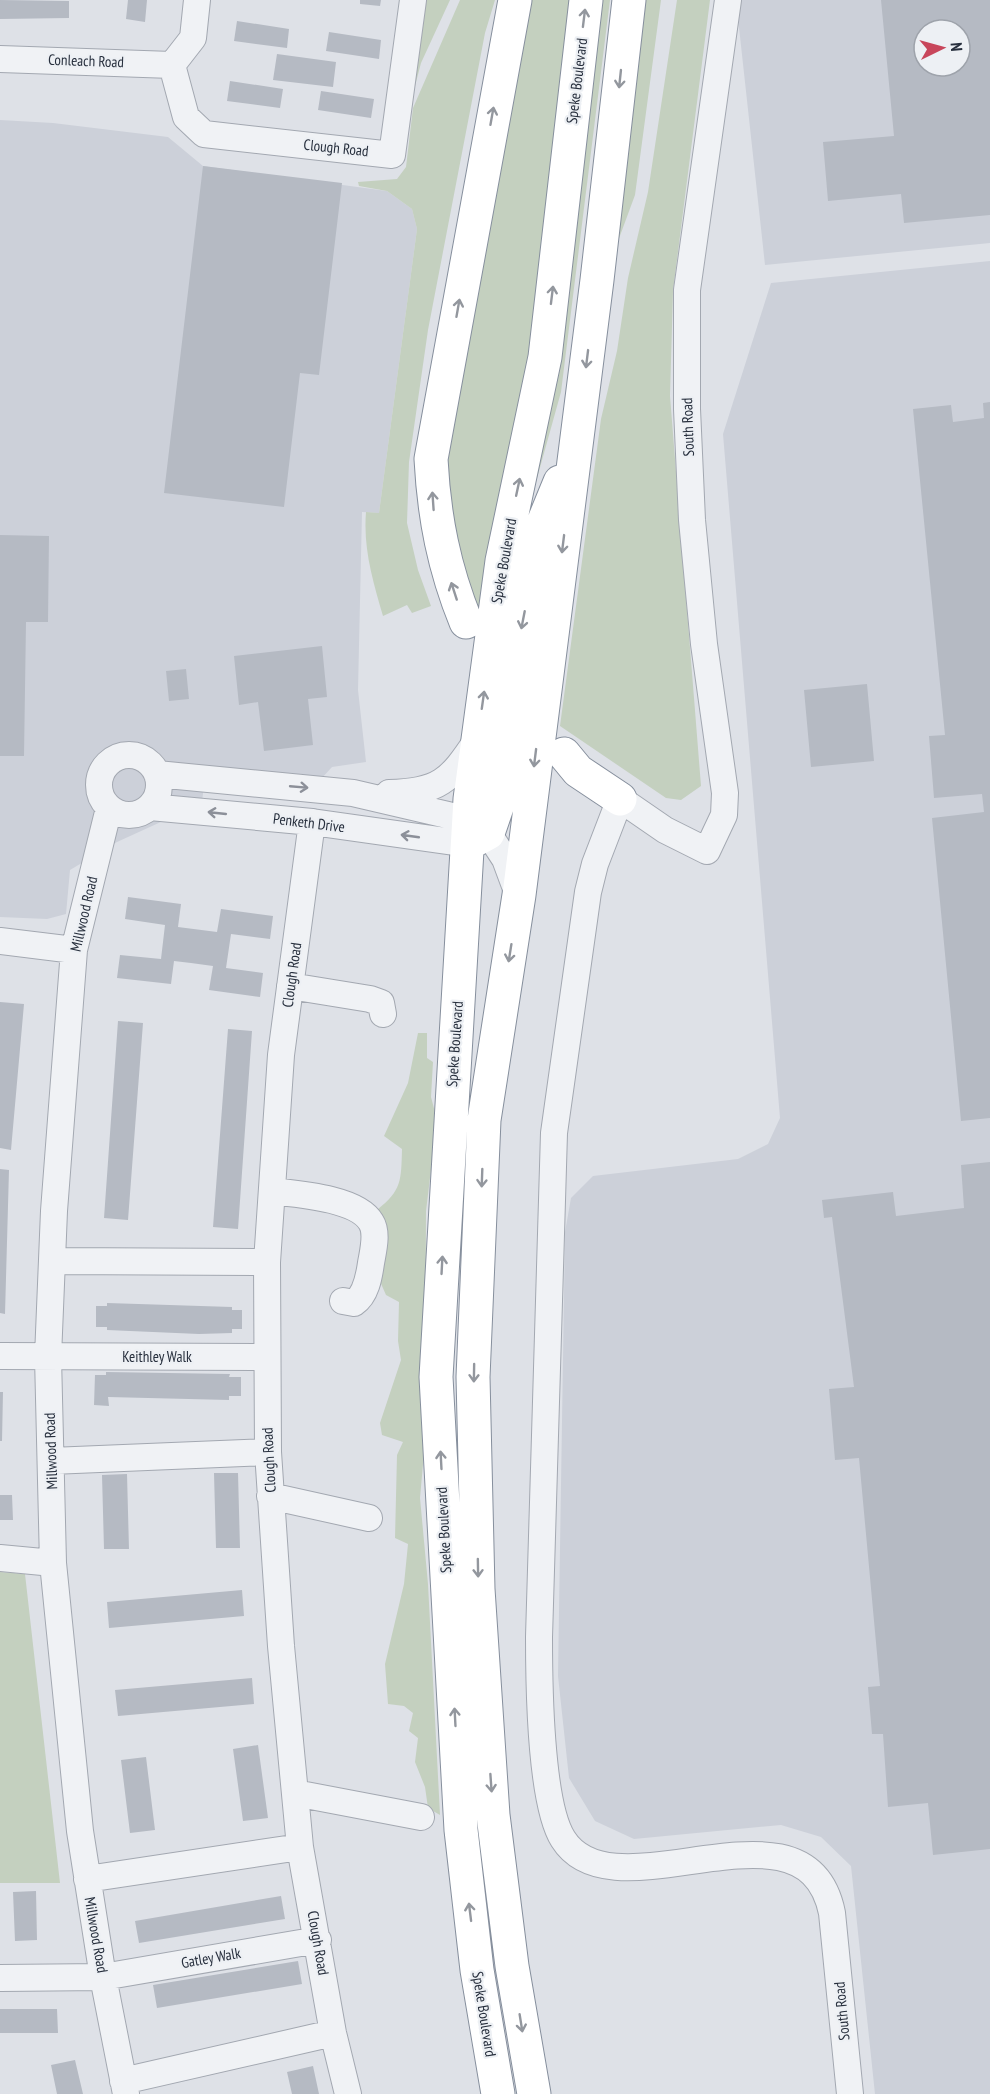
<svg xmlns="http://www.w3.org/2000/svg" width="990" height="2094" font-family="'PT Sans Narrow',sans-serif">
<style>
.built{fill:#ccd0d9;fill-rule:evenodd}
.green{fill:#c4d0bf}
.building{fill:#b5bac3;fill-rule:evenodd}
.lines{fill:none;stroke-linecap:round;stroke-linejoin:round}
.minor-casing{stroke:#a3a8b1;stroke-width:28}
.highway-casing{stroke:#868f9d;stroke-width:35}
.minor{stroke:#f0f2f5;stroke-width:26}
.highway{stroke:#fff;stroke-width:33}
.oneway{stroke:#93979e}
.oneway2{stroke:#8c9099}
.labels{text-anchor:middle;stroke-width:4.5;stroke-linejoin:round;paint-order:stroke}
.street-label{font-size:15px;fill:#272f3d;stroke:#edf0f4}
</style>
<rect width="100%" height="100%" fill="#dee1e7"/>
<path class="built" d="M 736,0 L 990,0 L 990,243 L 765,265 ZM 924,30 L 960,30 L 960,66 L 924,66 Z
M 0,120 L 53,123 L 168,137 L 203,166 L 387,191 L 412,209 L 417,229 L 379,513 L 362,512 L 358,690 L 366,762 L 332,767 L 321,779 L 206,769 L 200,818 L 163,821 L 117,842 L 70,870 L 66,914 L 47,919 L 0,917 Z
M 990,261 L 990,2094 L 875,2094 L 851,1866 L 821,1837 L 781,1825 L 634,1839 L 595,1821 L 569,1778 L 558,1676 L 565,1232 L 571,1198 L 593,1176 L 738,1159 L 768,1144 L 780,1118 L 723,434 L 771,283 Z"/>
<path class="green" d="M 420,0 L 450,0 L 421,63 L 415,86 L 408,94 Z
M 460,0 L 495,0 L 485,33 L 428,330 L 409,462 L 407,523 L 418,570 L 431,606 L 412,613 L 407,605 L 383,616 C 373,581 363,549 366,512 L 379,513 L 417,229 L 412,209 L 387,191 L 359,186 L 358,182 L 397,179 L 406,167 L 413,108 Z
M 527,0 L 572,0 L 530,347 L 478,616 L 447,530 L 446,459 Z
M 597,0 L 610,0 L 561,392 L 524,525 Z
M 645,0 L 661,0 L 635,195 L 614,252 Z
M 677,0 L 710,0 L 673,291 L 670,396 L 701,786 L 681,800 L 666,798 L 560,726 L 601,419 L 617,351 L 628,278 L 648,192 Z
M 418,1033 L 427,1033 L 427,1058 L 433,1062 L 431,1097 L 437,1120 L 426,1211 L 425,1442 L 420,1498 L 428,1584 L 440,1815 L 428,1808 L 425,1787 L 415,1762 L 418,1738 L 409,1731 L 413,1713 L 404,1706 L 388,1704 L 385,1664 L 404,1584 L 408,1544 L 395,1538 L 397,1455 L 403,1442 L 382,1435 L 380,1423 L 401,1360 L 398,1341 L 399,1302 L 386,1295 L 375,1270 L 377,1210 C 402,1190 401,1181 402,1149 L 384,1136 L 408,1083 Z
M 0,1572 L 25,1574 L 60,1883 L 0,1883 Z"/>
<path class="building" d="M 0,0 L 69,1 L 69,18 L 0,19 Z
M 128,0 L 147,0 L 145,22 L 126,19 Z
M 360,0 L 381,0 L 380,6 L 360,4 Z
M 881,0 L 990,0 L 990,215 L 904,223 L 901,194 L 828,201 L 823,142 L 894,136 ZM 924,30 L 960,30 L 960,66 L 924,66 Z
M 237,21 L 289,29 L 287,48 L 234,41 Z
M 329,32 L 381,40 L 379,59 L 326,51 Z
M 277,54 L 336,62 L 333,87 L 273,80 Z
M 230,81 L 283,89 L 280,108 L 227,101 Z
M 321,91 L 374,99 L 371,118 L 318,110 Z
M 203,166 L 342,183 L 319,375 L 300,373 L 284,507 L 164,493 Z
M 990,402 L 990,1118 L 961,1121 L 932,818 L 984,812 L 982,794 L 934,798 L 929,736 L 945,735 L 913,409 L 951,405 L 953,422 L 984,418 L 983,403 Z
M 0,535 L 49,536 L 48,622 L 26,622 L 24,756 L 0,756 Z
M 322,646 L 327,697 L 308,699 L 313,745 L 264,751 L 258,702 L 239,705 L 234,656 Z
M 186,669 L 189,699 L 169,701 L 166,671 Z
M 867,684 L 874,761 L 811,767 L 804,690 Z
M 128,897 L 181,904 L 178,927 L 217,932 L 221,909 L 273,916 L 270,939 L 231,934 L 226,968 L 263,973 L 260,997 L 209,990 L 213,966 L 191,963 L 174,961 L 171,984 L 117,978 L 120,955 L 161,959 L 165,925 L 125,919 Z
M 0,1002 L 24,1004 L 11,1150 L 0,1148 Z
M 118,1021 L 143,1023 L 128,1220 L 104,1218 Z
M 228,1029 L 252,1031 L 238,1229 L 213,1227 Z
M 990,1162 L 990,1849 L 933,1855 L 928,1803 L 888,1807 L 883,1734 L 872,1734 L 868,1687 L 880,1686 L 859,1458 L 835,1460 L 829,1389 L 854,1387 L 832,1217 L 824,1218 L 822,1200 L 893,1192 L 896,1216 L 964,1208 L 961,1165 Z
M 0,1169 L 9,1170 L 5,1314 L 0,1313 Z
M 107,1303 L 232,1307 L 232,1310 L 242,1310 L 242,1329 L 232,1329 L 232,1333 L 199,1334 L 107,1330 L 107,1327 L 96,1327 L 96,1306 L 107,1306 Z
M 106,1372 L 230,1374 L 229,1377 L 241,1377 L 241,1396 L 229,1396 L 229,1400 L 108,1397 L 109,1406 L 94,1405 L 95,1375 L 106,1375 Z
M 0,1392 L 3,1392 L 2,1441 L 0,1441 Z
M 214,1473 L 238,1473 L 240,1548 L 216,1548 Z
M 127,1474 L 129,1549 L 104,1549 L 102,1475 Z
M 0,1495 L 12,1495 L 13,1520 L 0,1520 Z
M 242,1590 L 244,1616 L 109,1628 L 107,1602 Z
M 252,1678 L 254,1704 L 118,1716 L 115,1690 Z
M 258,1745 L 268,1818 L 243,1821 L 233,1749 Z
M 146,1757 L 155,1830 L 130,1833 L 121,1760 Z
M 36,1891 L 37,1940 L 15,1941 L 13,1892 Z
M 281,1896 L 285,1919 L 139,1943 L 135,1921 Z
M 298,1961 L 302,1984 L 157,2008 L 153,1985 Z
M 0,2009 L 57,2009 L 58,2033 L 0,2033 Z
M 75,2060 L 83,2094 L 57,2094 L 51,2065 Z
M 313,2066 L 319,2094 L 292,2094 L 287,2072 Z"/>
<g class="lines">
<g class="minor-casing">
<path id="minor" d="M 728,0 L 687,290 L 687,409 L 692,520 L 704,644 L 725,793 L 724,815 L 707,851 L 665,830 L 620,799 L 595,864 L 588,892 L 554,1133 L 539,1637 C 539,1682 540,1803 563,1839 C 614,1921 806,1785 832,1913 L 850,2094
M 0,59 L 172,65
M 172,65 L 186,117 L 204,134 L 392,155 L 413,0
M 172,65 L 193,38 L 197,0
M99 785a30 30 0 1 1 60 0a30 30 0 1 1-60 0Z
M 157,774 L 353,793 L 469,820 L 488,833 L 505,859 L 518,894
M 389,793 C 439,792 450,781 477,740
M 150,807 L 312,822 L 468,844
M 109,808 L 74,950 L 54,1211 L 48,1357 L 53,1563 L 80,1831 L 103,1977 L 126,2094
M 312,822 L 281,1055 L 267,1262 L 268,1452 L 281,1646 L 300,1847 L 333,2033 L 348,2094
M 0,941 L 74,950
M 290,986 L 370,999 L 381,1003 L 383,1014
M 272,1191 C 297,1194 357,1198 371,1222 C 378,1233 373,1251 371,1263 C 369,1277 366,1295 354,1303 L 343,1301
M 53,1261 L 267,1262
M 0,1356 L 266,1357
M 51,1461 L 268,1452
M 270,1496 L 369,1518
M 0,1558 L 53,1563
M 295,1793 L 421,1817
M 87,1879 L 300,1847
M 0,1978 L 103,1977 L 318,1940
M 123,2081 L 333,2033"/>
</g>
<g class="highway-casing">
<path id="highway" d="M 466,622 C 444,568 434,517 431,459 L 515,0
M 564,754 L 578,771 L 620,799
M 468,844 L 488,833 L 498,804 L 520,635 L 539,533 L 560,482
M 498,2094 L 477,1970 L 461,1830 L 436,1377 L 470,799 L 502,561 L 545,357 L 586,0
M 534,2094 L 512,1966 L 493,1815 L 478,1589 L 473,1377 L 484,1120 L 519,895 L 597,280 L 629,0"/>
</g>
<use href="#minor" class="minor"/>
<use href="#highway" class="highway"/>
</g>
<defs><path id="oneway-shaft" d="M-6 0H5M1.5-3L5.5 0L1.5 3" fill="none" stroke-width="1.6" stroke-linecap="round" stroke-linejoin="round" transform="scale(1.5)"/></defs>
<g class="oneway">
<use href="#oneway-shaft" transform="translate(584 18) rotate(-83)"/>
<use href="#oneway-shaft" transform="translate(620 79) rotate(96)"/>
<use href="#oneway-shaft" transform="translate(492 116) rotate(-80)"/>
<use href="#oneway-shaft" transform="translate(552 295) rotate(-83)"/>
<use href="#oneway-shaft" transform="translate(458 308) rotate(-80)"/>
<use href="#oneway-shaft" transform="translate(587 359) rotate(97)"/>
<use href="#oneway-shaft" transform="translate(518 487) rotate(-78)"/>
<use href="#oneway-shaft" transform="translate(433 501) rotate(-94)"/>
<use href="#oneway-shaft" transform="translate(563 544) rotate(97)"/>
<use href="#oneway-shaft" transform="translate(454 591) rotate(-108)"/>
<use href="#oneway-shaft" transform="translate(523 620) rotate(101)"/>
<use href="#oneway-shaft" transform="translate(483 700) rotate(-82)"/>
<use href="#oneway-shaft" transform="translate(535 758) rotate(97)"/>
<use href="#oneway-shaft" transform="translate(510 953) rotate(99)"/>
<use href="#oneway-shaft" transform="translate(482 1178) rotate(92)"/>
<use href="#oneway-shaft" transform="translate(442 1265) rotate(-87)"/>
<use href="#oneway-shaft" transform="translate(474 1373) rotate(91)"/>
<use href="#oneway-shaft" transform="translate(441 1460) rotate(-93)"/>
<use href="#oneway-shaft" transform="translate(478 1568) rotate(89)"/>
<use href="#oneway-shaft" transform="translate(455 1717) rotate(-93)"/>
<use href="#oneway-shaft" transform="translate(491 1783) rotate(86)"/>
<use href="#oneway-shaft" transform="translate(470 1912) rotate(-97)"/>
<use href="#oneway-shaft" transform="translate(521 2023) rotate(81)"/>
</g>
<g class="oneway2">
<use href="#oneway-shaft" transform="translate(299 787) rotate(5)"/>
<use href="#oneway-shaft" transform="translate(217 813) rotate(-174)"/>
<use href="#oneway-shaft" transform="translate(410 836) rotate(-172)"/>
</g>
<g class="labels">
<g class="street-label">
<text transform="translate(86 61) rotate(2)" y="5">Conleach Road</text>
<text transform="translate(577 81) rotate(-83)" y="5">Speke Boulevard</text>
<text transform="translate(336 148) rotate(6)" y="5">Clough Road</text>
<text transform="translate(688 427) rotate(-92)" y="5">South Road</text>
<text transform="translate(504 561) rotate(-80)" y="5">Speke Boulevard</text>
<text transform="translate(309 823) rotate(7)" y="5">Penketh Drive</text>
<text transform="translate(84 914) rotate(-77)" y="5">Millwood Road</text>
<text transform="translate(292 975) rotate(-82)" y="5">Clough Road</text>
<text transform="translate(455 1044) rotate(-86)" y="5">Speke Boulevard</text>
<text x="157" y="1362">Keithley Walk</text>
<text transform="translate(51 1451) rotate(-92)" y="5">Millwood Road</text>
<text transform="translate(269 1460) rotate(-93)" y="5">Clough Road</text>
<text transform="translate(444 1530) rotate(-93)" y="5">Speke Boulevard</text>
<text transform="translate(96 1935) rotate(80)" y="5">Millwood Road</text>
<text transform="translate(318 1943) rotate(80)" y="5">Clough Road</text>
<text transform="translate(211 1958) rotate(-10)" y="5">Gatley Walk</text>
<text transform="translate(842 2011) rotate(-95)" y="5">South Road</text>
<text transform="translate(484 2014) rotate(81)" y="5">Speke Boulevard</text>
</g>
</g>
<g transform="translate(942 48) rotate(85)"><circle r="28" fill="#edf0f4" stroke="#9ea3ab" stroke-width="1.5"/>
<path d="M0-4.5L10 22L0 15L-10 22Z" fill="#c8465b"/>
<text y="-9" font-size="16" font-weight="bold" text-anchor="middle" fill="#272f3d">N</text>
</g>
</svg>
